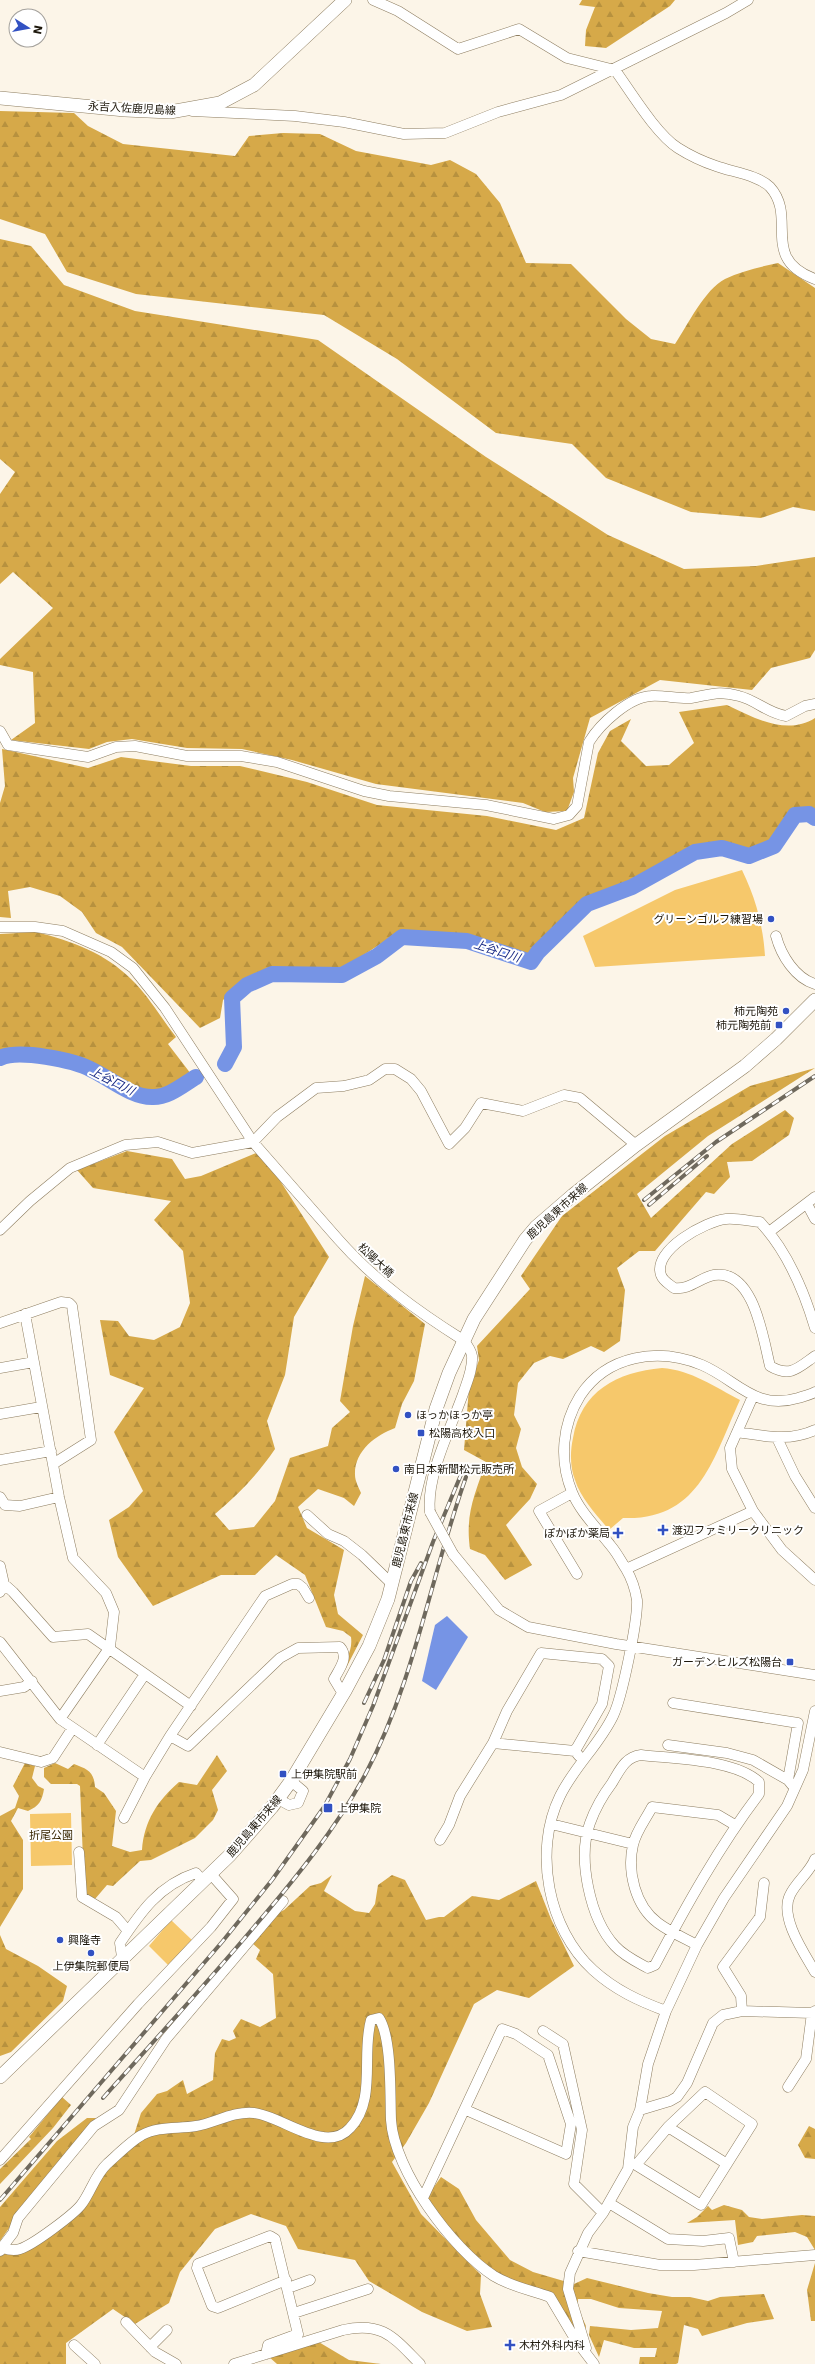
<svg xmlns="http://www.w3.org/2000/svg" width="815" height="2364" font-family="'DejaVu Sans','Noto Sans JP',sans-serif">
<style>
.green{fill:#f6c86b}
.forest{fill:url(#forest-firs)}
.water{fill:#7694e5}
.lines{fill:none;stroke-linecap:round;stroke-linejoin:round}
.river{stroke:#7694e5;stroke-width:16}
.minor-casing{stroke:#8d7d60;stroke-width:11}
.major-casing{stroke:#8d7d60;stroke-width:14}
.minor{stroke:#fff;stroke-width:10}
.major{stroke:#fff;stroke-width:13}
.rail-casing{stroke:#6f695d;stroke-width:4}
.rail{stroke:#fff;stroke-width:2.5;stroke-dasharray:8;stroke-linecap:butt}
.minor-bridge-casing{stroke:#8d7d60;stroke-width:11;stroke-linecap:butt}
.minor-bridge{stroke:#fff;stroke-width:10}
.poi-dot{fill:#3251c2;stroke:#fff;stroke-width:1.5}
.labels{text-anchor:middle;stroke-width:4;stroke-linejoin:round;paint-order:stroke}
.street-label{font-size:11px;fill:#1d170b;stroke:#fff}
.poi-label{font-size:11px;fill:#1d170b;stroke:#fff;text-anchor:start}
.park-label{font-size:11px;fill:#382600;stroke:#fff}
.water-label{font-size:12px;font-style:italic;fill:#152783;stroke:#fff}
</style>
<defs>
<pattern id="forest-firs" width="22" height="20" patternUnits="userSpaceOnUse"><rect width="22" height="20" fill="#d6a949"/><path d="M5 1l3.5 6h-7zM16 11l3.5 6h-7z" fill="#b7913e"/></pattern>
</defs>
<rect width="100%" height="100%" fill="#fcf5e8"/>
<path class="green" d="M 742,870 C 756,899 763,925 765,956 L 595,967 L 583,936 L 675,890 Z
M 662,1368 C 691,1370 715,1387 740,1400 C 713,1458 700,1521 623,1518 L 609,1530 C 597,1515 581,1499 575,1480 C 570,1467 570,1452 573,1438 C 581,1391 617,1372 662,1368 Z
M 71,1813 L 72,1865 L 31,1866 L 30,1814 Z
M 171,1920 L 192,1940 L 169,1966 L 149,1946 Z"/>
<path class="forest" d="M 582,0 L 675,0 L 670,6 L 606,48 L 585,46 L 586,30 L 595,7 L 579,5 Z
M 0,111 L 74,113 L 88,126 L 123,144 L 235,156 L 249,136 L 283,133 L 320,134 L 356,151 L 431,165 L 450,160 L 476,174 L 500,203 L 526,263 L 571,264 L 626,319 L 651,339 L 675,344 C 687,326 705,289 725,279 C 741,271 760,267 778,263 L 815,288 L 815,511 L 793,507 L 761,518 L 691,512 L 606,478 L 572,444 L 496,433 L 397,359 L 324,315 L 136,294 L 67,272 L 45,234 L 0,219 Z
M 0,239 L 31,246 L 64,285 L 135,311 L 318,340 L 486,457 L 608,535 L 684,569 L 756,566 L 815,557 L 815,650 L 810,658 L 771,668 L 752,690 L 660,680 L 590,718 L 573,778 L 574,792 L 567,811 L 545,812 L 523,803 L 376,784 L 292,760 L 242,749 L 187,748 L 132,739 L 107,742 L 89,749 L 11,740 L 35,723 L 33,672 L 0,665 L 0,659 L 53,608 L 13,572 L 0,584 L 0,494 L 15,472 L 0,459 Z
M 727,705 C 754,718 787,736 815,718 L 815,812 L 810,808 L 794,810 L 772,842 L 751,850 L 722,843 L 691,847 L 627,883 L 579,903 L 530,954 L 469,935 L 399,932 L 342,969 L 275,969 L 247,978 L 223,1000 L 220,1018 L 200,1028 L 122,947 L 96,933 L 82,912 L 60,896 L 30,887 L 8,891 L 11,918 L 0,917 L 0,803 L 5,786 L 2,749 L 88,768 L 121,757 L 191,766 L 240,766 L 307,782 L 377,805 L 487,816 L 556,830 L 584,818 L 598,753 L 610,731 L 631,719 L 621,741 L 646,766 L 669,765 L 694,743 L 679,712 Z
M 36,932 C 72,941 105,953 131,979 C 148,995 161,1018 176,1037 L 168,1044 L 191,1074 C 181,1081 169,1090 156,1093 C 138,1098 109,1073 93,1066 C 64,1053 30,1047 0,1053 L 0,934 Z
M 815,1068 L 708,1136 L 637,1194 L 651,1218 L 732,1144 L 785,1110 L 794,1118 L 789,1135 L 752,1161 L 727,1162 L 730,1177 L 714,1194 L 706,1192 L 655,1251 L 639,1251 L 617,1268 L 625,1290 L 620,1341 L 604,1352 L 591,1346 L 563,1359 L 550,1356 L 534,1363 L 518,1383 L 514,1415 L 521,1429 L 516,1448 L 522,1467 L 537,1484 L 530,1499 L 506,1525 L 532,1565 L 505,1580 L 485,1555 L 470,1549 C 465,1514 475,1494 486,1462 L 464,1450 L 469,1388 L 479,1360 L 477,1346 L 530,1289 L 521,1276 L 562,1216 L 665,1136 L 750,1086 Z
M 127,1151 L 172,1159 L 185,1179 L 201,1176 L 261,1151 L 329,1257 L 294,1317 L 285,1375 L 267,1421 L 275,1449 C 258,1474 239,1494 215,1514 L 229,1530 L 254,1527 L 275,1501 L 290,1458 L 328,1446 L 332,1428 L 350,1412 L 340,1401 L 353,1326 L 365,1276 L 425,1324 L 414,1381 L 402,1404 L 395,1428 C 376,1435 354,1451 355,1475 C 355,1481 359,1488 361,1493 L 354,1506 L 344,1498 L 318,1489 L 298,1507 L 307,1528 L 344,1550 L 334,1595 L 338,1614 L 363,1635 L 345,1670 C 344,1658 353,1653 351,1637 L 343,1631 L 326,1627 L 305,1575 L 276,1555 L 255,1575 L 221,1575 L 153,1606 L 118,1557 L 109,1520 L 129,1507 L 143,1491 L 114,1432 L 144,1388 L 110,1375 L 100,1320 L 118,1321 L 129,1336 L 154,1340 L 180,1327 L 190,1303 L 183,1251 L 154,1220 L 171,1201 L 93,1188 L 77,1170 Z
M 217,1755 L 227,1771 L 212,1790 L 218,1810 L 213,1820 L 195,1838 L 151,1860 L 140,1861 L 113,1886 L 107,1885 L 95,1899 L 87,1894 L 84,1883 L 80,1786 L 77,1784 L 51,1784 L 44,1777 L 44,1768 L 55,1763 L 68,1769 L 74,1764 C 87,1769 94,1771 95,1787 L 104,1793 L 116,1811 L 112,1846 L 130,1852 L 142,1850 C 144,1821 158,1800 179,1782 L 197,1785 Z
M 25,1763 L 35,1766 L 32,1778 L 38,1786 L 44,1789 C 42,1801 39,1806 28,1811 L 18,1808 L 11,1821 L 23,1840 L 23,1889 L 0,1927 L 0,1816 L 15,1808 L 19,1796 L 13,1786 Z
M 332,1875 L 324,1891 L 355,1911 L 369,1913 L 375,1904 L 378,1885 L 392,1875 L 405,1880 L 426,1920 L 439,1917 L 444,1917 L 472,1896 L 499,1900 L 536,1881 L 551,1919 L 574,1966 L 529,1998 L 497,1990 L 474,2004 L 429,2103 L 406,2143 L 392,2162 L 421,2214 L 481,2275 L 480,2294 L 492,2327 L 467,2331 L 422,2312 L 369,2281 L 355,2260 L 298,2249 L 286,2226 L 251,2214 L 215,2229 L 180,2272 L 169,2303 L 135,2324 L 113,2309 L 66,2343 L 66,2364 L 0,2364 L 0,2255 L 4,2251 L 12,2254 L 71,2218 L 101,2174 L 133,2138 L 141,2113 L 157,2094 L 167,2091 L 183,2080 L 187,2094 L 213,2080 L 215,2053 L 222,2039 L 229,2041 L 236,2038 L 233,2031 L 241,2019 L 260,2027 L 276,2018 L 273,1974 L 256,1959 L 260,1950 L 252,1943 L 276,1914 L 284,1910 L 310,1886 L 321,1883 Z
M 0,1935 L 6,1949 L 38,1966 L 67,1986 L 63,2001 L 11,2052 L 0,2056 Z
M 62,2097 L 71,2105 L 53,2128 L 0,2184 L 0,2169 L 31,2139 L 29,2137 Z
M 87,2118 L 96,2118 C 61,2157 30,2198 0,2241 L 0,2207 L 57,2141 Z
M 809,2126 L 815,2129 L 815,2159 L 805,2158 L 798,2145 Z
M 441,2177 L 459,2189 L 476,2220 L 510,2260 L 533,2272 L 574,2284 L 587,2278 L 648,2293 L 672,2297 L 690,2297 L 708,2301 L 720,2297 L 764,2294 L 774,2319 L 747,2323 L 702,2336 L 698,2329 L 684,2325 L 678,2363 L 676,2364 L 639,2364 L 640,2357 L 655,2357 L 657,2348 L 634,2348 L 604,2340 L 599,2357 L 589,2335 L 590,2326 L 631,2330 L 658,2328 L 662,2311 L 619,2308 L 591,2299 L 578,2299 L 577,2306 L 586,2326 L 582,2340 L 551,2293 L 496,2282 L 434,2219 L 426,2198 Z
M 724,2205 L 742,2210 L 749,2217 L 762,2219 L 802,2215 L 815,2216 L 815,2250 L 807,2237 L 795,2232 L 757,2236 L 753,2242 L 738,2245 L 735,2220 L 687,2223 L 697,2217 L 708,2206 L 712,2210 Z
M 815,2263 L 815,2321 L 811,2321 L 807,2290 Z
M 317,2341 L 349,2360 L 381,2364 L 277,2364 L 268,2356 Z"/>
<path class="water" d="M 447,1616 L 468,1637 L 436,1690 L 422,1681 L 435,1625 Z"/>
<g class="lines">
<path class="river" d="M 0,1058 C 18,1049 74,1060 92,1070 C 111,1079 131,1097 152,1097 C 168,1098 184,1084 196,1077
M 225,1064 L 234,1047 L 232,998 L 247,985 L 272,974 L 342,975 L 377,956 L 402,937 L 467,941 L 531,962 L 538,952 L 587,904 L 632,887 L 695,852 L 722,848 L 749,856 L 774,846 L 795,815 L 809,814 L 815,818"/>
<g class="minor-casing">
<path id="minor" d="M 373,0 L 398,11 L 458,49 L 519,29 L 567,58 L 615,70 C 631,92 656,134 678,148 C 689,155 704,162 716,166 C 732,172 758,175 770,187 C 798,218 759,258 815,279
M 192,111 L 295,116 L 344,122 L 404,134 L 445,133 L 498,112 L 561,95 L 726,13 L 748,0
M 0,731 L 8,745 L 88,757 L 116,747 L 135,746 L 187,756 L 241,756 L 277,762 L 364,791 L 389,796 L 486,805 L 554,819 L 569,815 L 577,806 L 589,742 C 600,724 629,697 651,696 C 664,695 678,699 691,698 C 710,695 718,690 739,696 C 756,700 767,713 786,716 L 805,706 L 815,704
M 0,927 L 35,927 L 63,931 L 111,952 L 133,968 L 165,1008 L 253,1142 L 338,1239 C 374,1280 417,1311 463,1340 C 467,1345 471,1349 472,1356 C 473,1369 467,1382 463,1394 C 451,1428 426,1476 430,1512
M 776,936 C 781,955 795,978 815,984
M 807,1204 L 815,1219
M 0,1230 L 30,1201 L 70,1168 L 125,1145 L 158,1142 L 192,1153 L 253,1142 L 277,1117 L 316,1088 L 344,1086 L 369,1080 L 385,1069 L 395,1069 L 411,1079 L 421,1091 L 449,1144 L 465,1128 L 481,1103 L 523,1111 L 564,1095 L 580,1098 L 636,1145
M 769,1232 L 815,1197
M 25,1314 L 59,1497 L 73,1558 L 106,1593 L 114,1612 L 110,1647 L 60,1719
M 0,1323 L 61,1302 L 69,1303 L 72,1306 L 91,1440 L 53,1464
M 815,1328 C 804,1291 787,1251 760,1222 C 749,1221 736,1218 726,1219 C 706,1221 652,1250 661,1275 C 663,1281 669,1284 674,1288 C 690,1290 699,1278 714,1275 C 754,1269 763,1338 770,1366 C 790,1378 798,1368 815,1356
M 0,1368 L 34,1362
M 0,1414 L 41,1407
M 737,1432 C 765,1436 789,1442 815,1430
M 777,1438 L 795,1476 L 815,1508
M 0,1460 L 51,1451
M 572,1493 L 539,1511 L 577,1574
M 0,1497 L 5,1505 L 20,1506 L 59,1497
M 753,1511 L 782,1550 L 815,1580
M 307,1515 L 328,1534 L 344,1541 L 362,1555 L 392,1584
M 453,1554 L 499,1610 L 528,1627 L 616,1644 L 815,1675
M 0,1566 L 4,1584 L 0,1592
M 626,1569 L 753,1511 L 732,1469 L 730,1448 L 753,1396
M 4,1584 L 13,1592 L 53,1637 L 88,1634 L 191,1706
M 0,1642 L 60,1719 L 145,1777
M 0,1691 L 24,1687 L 32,1681
M 673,1703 L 798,1723 L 788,1780
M 170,1736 L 188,1746 L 280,1658 L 298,1648 L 340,1647 C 349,1657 340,1668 334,1679 L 340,1689 L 345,1691
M 493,1743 L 575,1751 L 579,1756
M 97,1745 L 145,1674
M 668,1745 L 727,1753 L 753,1760 L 788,1780 L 792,1785
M 0,1752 L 41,1762 L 53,1758 L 72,1729
M 641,1755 C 674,1759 734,1759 759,1782 L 759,1794 C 719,1847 686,1906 655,1965 L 648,1968 C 637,1962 624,1956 615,1946 C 590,1919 577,1858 590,1823 C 595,1809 603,1795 612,1783 C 620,1770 625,1757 641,1755 Z
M 278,1799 L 289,1805 L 298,1803 L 303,1791 L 291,1781
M 124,1818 L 145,1777 L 170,1736 L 265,1596 L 292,1584 L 298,1584 L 303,1588 L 309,1598
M 551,1824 L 633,1844
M 440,1840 L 449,1825 L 460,1796 L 493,1743 L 507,1711 L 541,1653 L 602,1659 L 609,1666 L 602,1704 L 575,1751
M 79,1852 L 82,1897 L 116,1917 L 128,1931
M 815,1859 C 810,1872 796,1882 790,1895 C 779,1917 804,1953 815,1972
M 697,1945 C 684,1938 670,1932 658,1923 C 635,1906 627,1871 633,1845 C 636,1831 646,1819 652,1807 L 718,1815 L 735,1825
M 122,1957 L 120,1943 C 140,1913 159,1885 196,1873 L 202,1880
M 666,2011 C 639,2001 615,1990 593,1970 C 548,1929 533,1851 560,1796 C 574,1767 599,1745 613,1716 C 622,1698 638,1620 637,1600 C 635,1588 632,1579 626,1569 C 621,1561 617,1553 611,1546 C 598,1529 580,1512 572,1492 C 559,1460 562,1425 580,1396 C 607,1355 658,1347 702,1365 C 737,1380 755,1411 798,1398 C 804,1396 810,1395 815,1392
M 742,2011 L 741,1996 L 723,1967 L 760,1917 L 764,1883
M 543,2031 L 563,2044 L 582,2130 L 574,2184 L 603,2213
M 788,2087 L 806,2059 L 812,2013
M 705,2092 L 752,2124 L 701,2205 L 636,2165 L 668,2127 Z
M 640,2110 L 670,2101 L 677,2097 L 687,2083 L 713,2023 L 723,2015 L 742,2011 L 812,2013 L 815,2011
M 668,2127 L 727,2164
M 0,2160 L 138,2004 L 211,1927 L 233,1899 L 210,1873
M 423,2198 L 502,2029 L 516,2034 L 548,2055 L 571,2124 L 566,2154 L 466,2110
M 609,2203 L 668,2239 L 703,2241 L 729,2238 L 734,2262
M 0,2250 L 13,2233 L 18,2218 L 94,2126 L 119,2110 L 166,2039 L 283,1901
M 0,2251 L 3,2248 C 9,2250 14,2251 20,2249 C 33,2245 73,2215 81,2205 C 91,2192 95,2175 107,2164 C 116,2156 132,2140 142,2135 C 158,2126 178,2129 196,2126 C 215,2123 233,2111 254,2113 C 282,2116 326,2155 350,2128 C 377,2100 361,2054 371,2020 L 379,2018 C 392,2038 390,2095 391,2120 C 394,2170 452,2249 494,2276 C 512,2287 531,2290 550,2297 L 575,2339 L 594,2364
M 578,2251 L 660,2265 L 694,2265 L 815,2255
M 288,2288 L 310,2280
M 294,2313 L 368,2289
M 126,2322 L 155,2352 L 176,2364
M 74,2345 L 95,2364
M 150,2347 L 167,2330
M 586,2348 L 568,2289 L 570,2273 L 588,2233 L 603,2213 L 628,2169 L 633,2127 L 640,2110 L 648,2064 L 666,2011 L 697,1945 L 724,1898 L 787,1806 L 803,1770 L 815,1711
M 266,2354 L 268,2345 L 298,2334 L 275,2239 L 270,2236 L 198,2264 L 197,2268 L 212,2306 L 218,2308 L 286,2280
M 234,2364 L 343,2330 C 383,2321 394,2338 420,2364"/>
</g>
<g class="major-casing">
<path id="major" d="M 0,98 L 125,110 L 170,112 L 220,103 L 254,85 L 345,0
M 0,2077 L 230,1855 L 272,1807 L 291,1781 L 345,1691 L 369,1646 L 388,1599 L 436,1409 L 449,1373 L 474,1319 L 525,1240 L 536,1227 L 573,1195 L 636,1145 L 745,1066 L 776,1039 L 815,1000"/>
</g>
<use href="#minor" class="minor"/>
<use href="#major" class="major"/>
<g class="rail-casing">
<path id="rail" d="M 644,1200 L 716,1142 L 815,1076
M 649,1205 L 707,1156
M 364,1703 L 384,1660 L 411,1581 L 421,1563
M 103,2098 C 154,2041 205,1985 254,1927 C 295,1879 336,1829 366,1773 C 415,1680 431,1575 466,1477
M 0,2200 L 222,1942 L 272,1880 L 324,1807 L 350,1759 L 373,1706 L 433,1542 L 465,1465"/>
</g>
<use href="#rail" class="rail"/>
<g class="minor-bridge-casing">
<path id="minor-bridge" d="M 430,1512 L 453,1554"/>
</g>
<use href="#minor-bridge" class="minor-bridge"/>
</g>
<g class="poi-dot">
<circle cx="771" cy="919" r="4"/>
<circle cx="786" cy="1011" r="4"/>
<rect x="775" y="1021" width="8" height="8" rx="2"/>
<circle cx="408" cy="1415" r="4"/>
<rect x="417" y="1429" width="8" height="8" rx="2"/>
<circle cx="396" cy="1469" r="4"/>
<path d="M661 1524h4v4h4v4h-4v4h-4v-4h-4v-4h4z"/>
<path d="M616 1527h4v4h4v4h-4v4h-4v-4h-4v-4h4z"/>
<rect x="786" y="1658" width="8" height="8" rx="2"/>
<rect x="279" y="1770" width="8" height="8" rx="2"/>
<rect x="323" y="1803" width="10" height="10" rx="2"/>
<circle cx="60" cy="1940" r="4"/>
<circle cx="91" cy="1953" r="4"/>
<path d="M508 2339h4v4h4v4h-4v4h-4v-4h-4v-4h4z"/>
</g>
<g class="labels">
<g class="street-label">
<text transform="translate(132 108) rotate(3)" y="4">永吉入佐鹿児島線</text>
<text transform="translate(557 1211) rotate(-42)" y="4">鹿児島東市来線</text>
<text transform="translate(376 1260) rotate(43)" y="4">松陽大橋</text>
<text transform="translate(405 1530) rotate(-76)" y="4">鹿児島東市来線</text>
<text transform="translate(254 1826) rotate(-49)" y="4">鹿児島東市来線</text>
</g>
<g class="poi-label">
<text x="763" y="923" text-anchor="end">グリーンゴルフ練習場</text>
<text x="778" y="1015" text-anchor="end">柿元陶苑</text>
<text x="771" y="1029" text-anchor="end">柿元陶苑前</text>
<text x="416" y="1419">ほっかほっか亭</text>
<text x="429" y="1437">松陽高校入口</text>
<text x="404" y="1473">南日本新聞松元販売所</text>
<text x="672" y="1534">渡辺ファミリークリニック</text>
<text x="610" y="1537" text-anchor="end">ぽかぽか薬局</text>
<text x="782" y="1666" text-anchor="end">ガーデンヒルズ松陽台</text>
<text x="291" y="1778">上伊集院駅前</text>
<text x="337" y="1812">上伊集院</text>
<text x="68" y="1944">興隆寺</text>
<text x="91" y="1970" text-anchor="middle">上伊集院郵便局</text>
<text x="519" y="2349">木村外科内科</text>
</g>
<g class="park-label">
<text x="51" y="1839">折尾公園</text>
</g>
<g class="water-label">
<text transform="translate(497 951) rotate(18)" y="4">上谷口川</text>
<text transform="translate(112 1081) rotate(27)" y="4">上谷口川</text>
</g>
</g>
<g transform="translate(28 28) rotate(101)"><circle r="19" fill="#ffffff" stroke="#a5a29d"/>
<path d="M0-3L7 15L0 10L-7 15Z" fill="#3251c2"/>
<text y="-6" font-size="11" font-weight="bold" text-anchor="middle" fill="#1d170b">N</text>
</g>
</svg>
